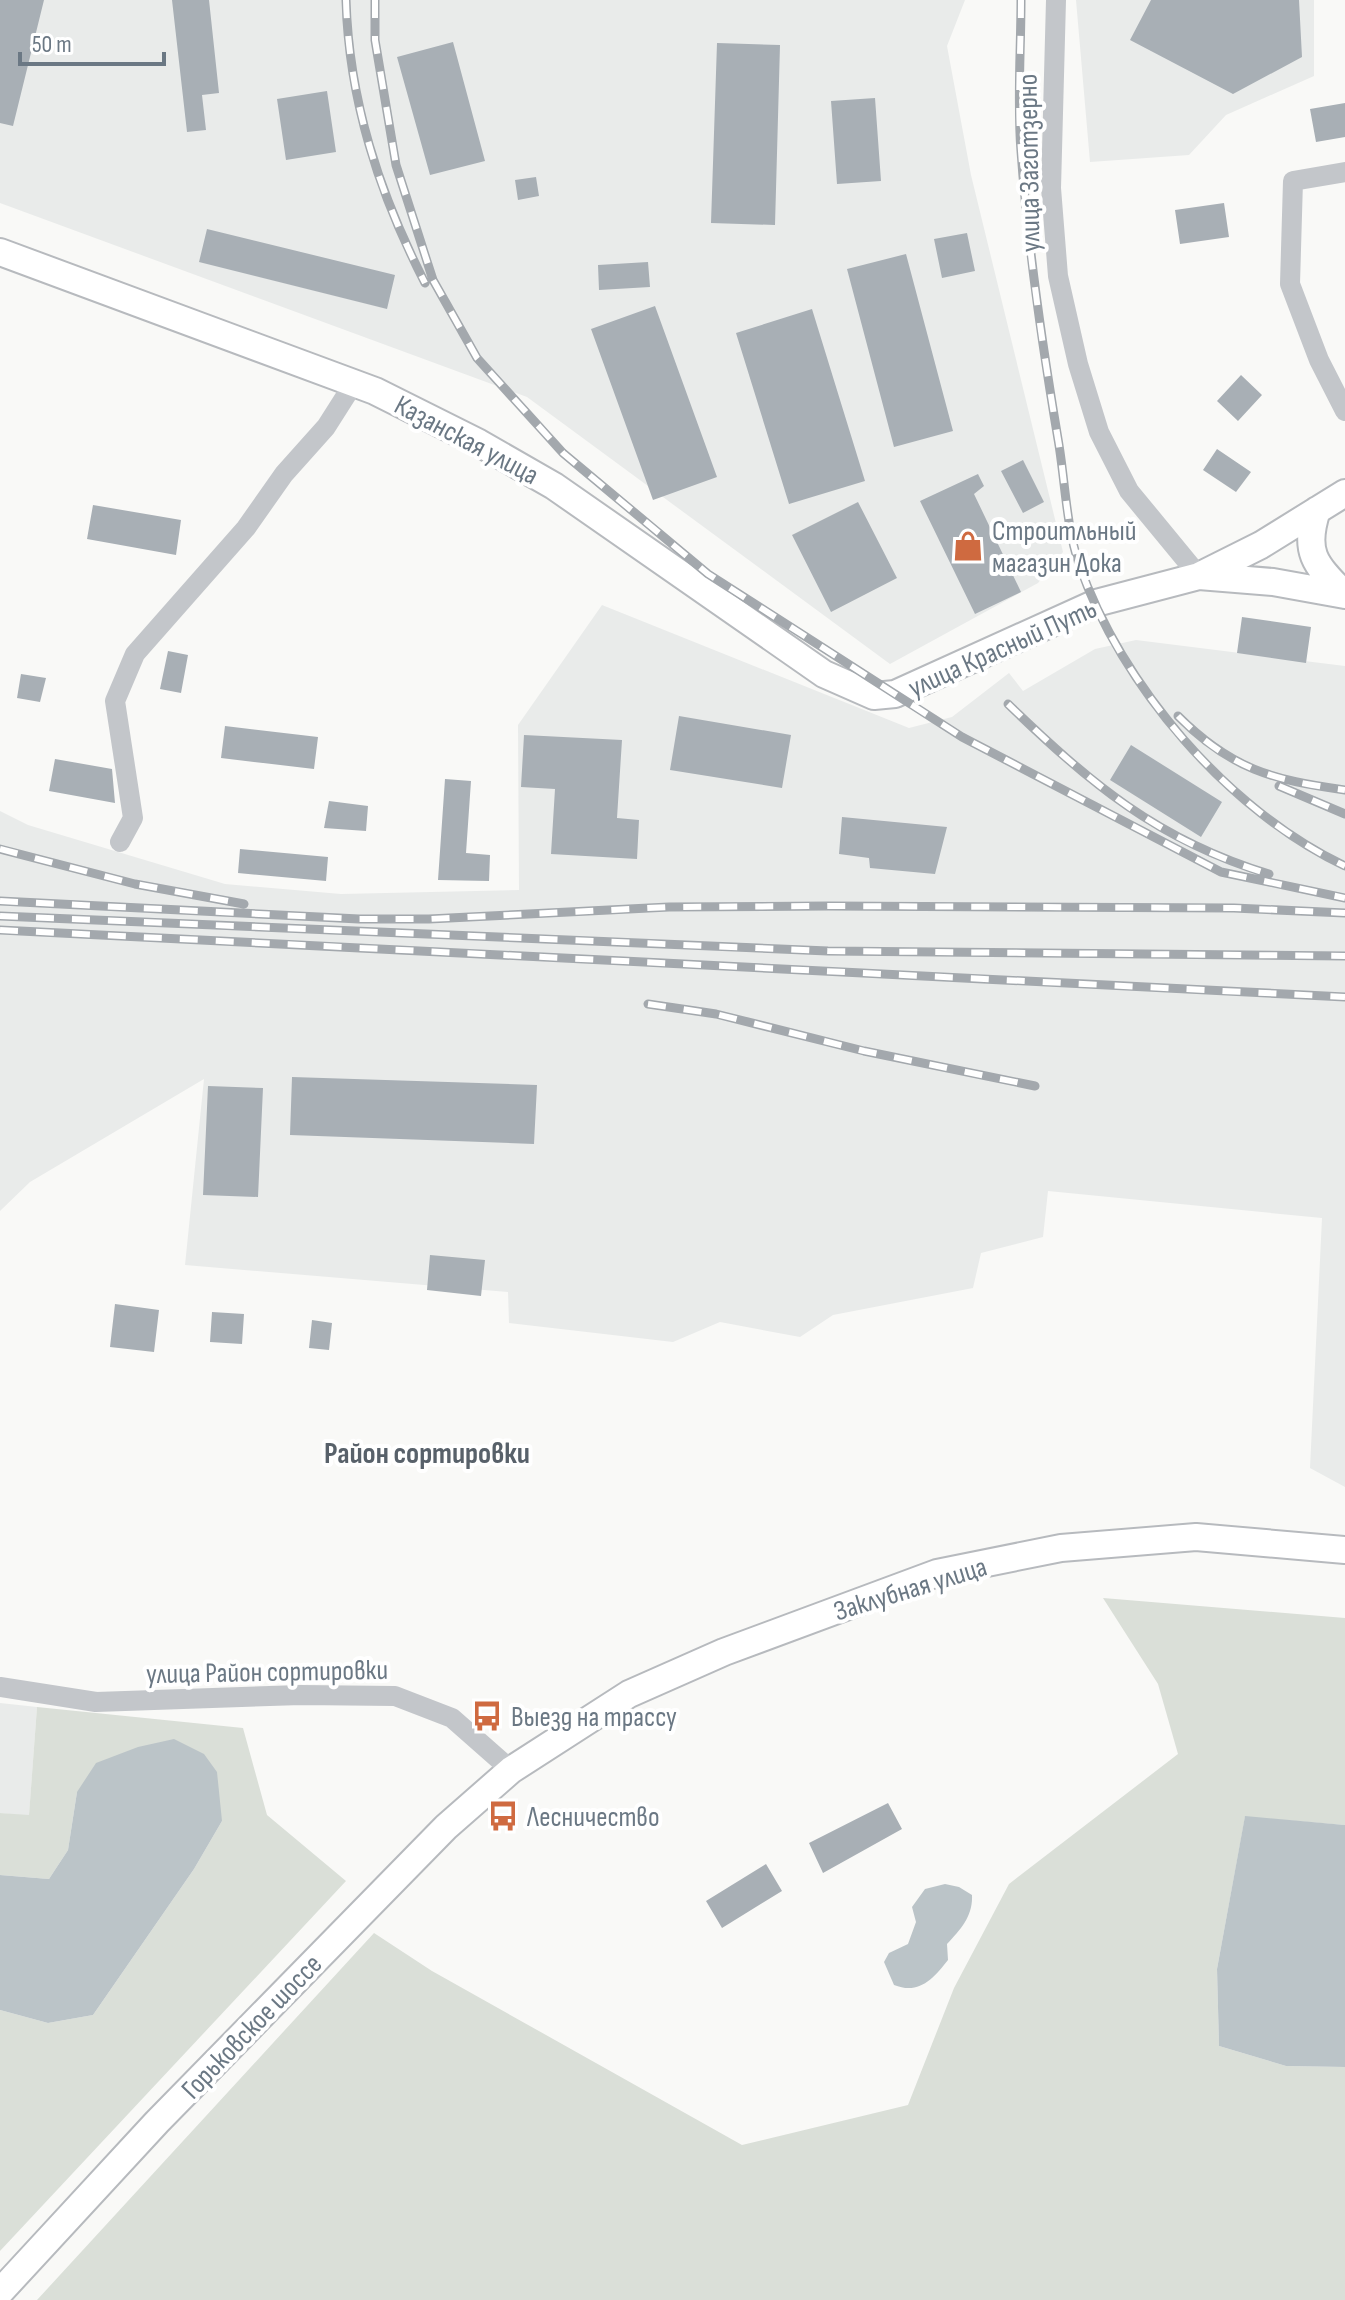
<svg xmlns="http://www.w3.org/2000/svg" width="1345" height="2300" font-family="'Sofia Sans Condensed',sans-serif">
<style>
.built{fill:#e9ebea}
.green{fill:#dadfd8}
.water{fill:#bbc4c8}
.building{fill:#a8afb5}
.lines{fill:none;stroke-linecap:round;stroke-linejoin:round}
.major-casing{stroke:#b7babe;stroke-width:30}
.minor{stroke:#c3c6ca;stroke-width:20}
.major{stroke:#fff;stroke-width:26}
.rail-casing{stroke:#a3a8ad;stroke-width:9}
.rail{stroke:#fff;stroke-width:6;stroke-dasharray:18;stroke-linecap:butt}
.labels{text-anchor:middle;stroke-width:8;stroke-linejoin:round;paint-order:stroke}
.street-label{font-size:28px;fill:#6b7884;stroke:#fff}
.poi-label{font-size:28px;fill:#6b7884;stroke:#fff;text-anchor:start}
.neighbourhood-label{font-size:30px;font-weight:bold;fill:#58616a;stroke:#fff}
</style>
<rect width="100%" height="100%" fill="#f9f9f7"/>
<path class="built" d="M 0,0 L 965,0 L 947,46 L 971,175 L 1063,552 L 1038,583 L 890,664 L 527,397 L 0,203 Z
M 1076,0 L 1314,0 L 1314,76 L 1226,115 L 1189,155 L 1090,162 Z
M 602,605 L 909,728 L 952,717 L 1009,673 L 1023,691 L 1095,649 L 1136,640 L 1345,666 L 1345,1487 L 1310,1468 L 1322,1218 L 1048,1191 L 1043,1237 L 981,1253 L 973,1288 L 833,1315 L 800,1337 L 720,1322 L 673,1342 L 509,1323 L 508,1292 L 185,1265 L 204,1079 L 30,1182 L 0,1211 L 0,811 L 28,825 L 225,884 L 341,894 L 519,890 L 518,725 Z
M 0,1703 L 37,1707 L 29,1816 L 0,1813 Z"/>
<path class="green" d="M 1103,1598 L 1345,1618 L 1345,1825 L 1245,1817 L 1217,1969 L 1219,2046 L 1286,2066 L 1345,2067 L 1345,2300 L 37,2300 L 374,1933 L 432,1971 L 742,2145 L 908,2105 L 954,1988 L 1009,1884 L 1178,1754 L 1158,1684 Z
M 37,1707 L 243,1728 L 267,1815 L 346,1881 L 0,2251 L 0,2010 L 48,2023 L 93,2015 L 194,1869 L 222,1821 L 77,1792 L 68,1850 L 49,1879 L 0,1875 L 0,1813 L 29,1815 Z"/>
<path class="water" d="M 174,1739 L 204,1754 L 217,1772 L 222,1821 L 194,1869 L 93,2015 L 48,2023 L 0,2010 L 0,1875 L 49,1879 L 68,1850 L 77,1792 L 96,1763 L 138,1747 Z
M 1245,1816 L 1345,1825 L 1345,2067 L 1286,2066 L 1219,2046 L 1217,1969 Z
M 945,1884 L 959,1887 L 972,1895 C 973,1916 961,1929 947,1944 L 948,1960 C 933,1979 919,1995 894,1985 L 884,1962 L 889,1953 L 908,1944 L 916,1922 L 912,1907 L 925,1889 Z"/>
<path class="building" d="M 0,0 L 44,0 L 13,126 L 0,123 Z
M 172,0 L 209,0 L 219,93 L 202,95 L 206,130 L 187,132 Z
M 1151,0 L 1299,0 L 1302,57 L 1233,94 L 1130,40 Z
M 453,42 L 485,161 L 430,175 L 397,57 Z
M 717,43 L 780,45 L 775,225 L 711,223 Z
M 327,91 L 336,152 L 286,160 L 277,99 Z
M 875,98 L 881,181 L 837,184 L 831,101 Z
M 1345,103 L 1345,137 L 1316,142 L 1310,109 Z
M 536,177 L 539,196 L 518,200 L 515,180 Z
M 1224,203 L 1229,237 L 1180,244 L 1175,210 Z
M 207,229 L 395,275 L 387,309 L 199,262 Z
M 967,233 L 975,271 L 942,278 L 934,239 Z
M 906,254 L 953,431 L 894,447 L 847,269 Z
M 648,262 L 650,287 L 599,290 L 598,265 Z
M 655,306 L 717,477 L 653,500 L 591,329 Z
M 812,309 L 865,481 L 789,504 L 736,333 Z
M 1241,375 L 1262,395 L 1238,421 L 1217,401 Z
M 1217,449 L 1251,472 L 1236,492 L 1203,470 Z
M 1023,460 L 1044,502 L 1023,513 L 1001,471 Z
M 978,474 L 984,486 L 974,494 L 1021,592 L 975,614 L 920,501 Z
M 858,502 L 897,578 L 831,612 L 792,535 Z
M 93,505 L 181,520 L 176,555 L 87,539 Z
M 1242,617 L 1311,627 L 1306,663 L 1237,653 Z
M 168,651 L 188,655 L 181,693 L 160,689 Z
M 21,674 L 46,678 L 40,702 L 17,698 Z
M 679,716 L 791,735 L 782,788 L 670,770 Z
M 225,726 L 318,737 L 314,769 L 221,758 Z
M 524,735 L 622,740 L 617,818 L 639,820 L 637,859 L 551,854 L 555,789 L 521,787 Z
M 1131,745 L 1222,802 L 1201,837 L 1110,780 Z
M 55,759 L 112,769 L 115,803 L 49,791 Z
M 445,779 L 471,781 L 466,853 L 490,855 L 489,881 L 438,880 Z
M 329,801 L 368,806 L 366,831 L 324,828 Z
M 842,817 L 947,827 L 935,874 L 870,868 L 869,858 L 839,854 Z
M 240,849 L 328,857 L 326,881 L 238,873 Z
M 292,1077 L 537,1085 L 534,1144 L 290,1135 Z
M 208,1086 L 263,1088 L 258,1197 L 203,1195 Z
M 430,1255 L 485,1260 L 481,1296 L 427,1290 Z
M 115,1304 L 159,1310 L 154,1352 L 110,1347 Z
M 212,1312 L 244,1314 L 242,1344 L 210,1342 Z
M 312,1320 L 332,1323 L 329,1350 L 309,1348 Z
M 888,1803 L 902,1829 L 823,1873 L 809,1843 Z
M 766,1864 L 782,1891 L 722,1928 L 706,1901 Z"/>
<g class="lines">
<g class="major-casing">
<path id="major" d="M 0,252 L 375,391 L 479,443 L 554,486 L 824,674 L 874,696 L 895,694 L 1096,603 L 1199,576 L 1273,582 L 1345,595
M 1317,510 C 1303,553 1315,564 1345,595
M 1199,576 L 1261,545 L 1345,493
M 0,2292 L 157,2122 L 446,1827 L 511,1770 L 629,1694 L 724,1652 L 937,1573 L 1061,1548 L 1196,1537 L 1345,1550"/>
</g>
<path class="minor" d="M 1056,0 L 1051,188 L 1058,276 L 1078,364 L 1099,432 L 1129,491 L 1199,576
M 1345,172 L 1293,181 L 1290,284 L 1319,360 L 1345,411
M 120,842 L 133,818 L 115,701 L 135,654 L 246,528 L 284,474 L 326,427 L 354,383
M 0,1687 L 96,1702 L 301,1695 L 395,1696 L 452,1718 L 511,1770"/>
<use href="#major" class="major"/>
<g class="rail-casing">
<path id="rail" d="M 346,0 C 349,101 379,193 425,283
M 375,0 L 375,40 L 396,165 L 433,280 L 477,358 L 563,453 L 708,574 L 962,737 L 1221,872 L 1345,898
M 1021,0 C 1021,50 1017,101 1021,151 C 1028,248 1042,344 1058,439 C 1065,479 1066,526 1079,564 C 1121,686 1229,811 1345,866
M 1008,704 C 1090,783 1157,840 1269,874
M 1178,716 C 1231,769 1272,780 1345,790
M 1279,786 L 1345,814
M 0,849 L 135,884 L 244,904
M 0,901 L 359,919 L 429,919 L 669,907 L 828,906 L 1234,908 L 1345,913
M 0,916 L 828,951 L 1345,956
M 0,930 L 1345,997
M 648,1004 L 716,1014 L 864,1051 L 1035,1086"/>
</g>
<use href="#rail" class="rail"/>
</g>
<defs>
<g id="shop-bare" transform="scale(2.4)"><path d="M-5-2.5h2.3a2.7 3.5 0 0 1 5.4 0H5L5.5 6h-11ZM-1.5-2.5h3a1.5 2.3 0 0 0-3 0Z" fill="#cf6a40" stroke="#fff" stroke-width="2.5" paint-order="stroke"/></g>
<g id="bus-bare" transform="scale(2.4)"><path d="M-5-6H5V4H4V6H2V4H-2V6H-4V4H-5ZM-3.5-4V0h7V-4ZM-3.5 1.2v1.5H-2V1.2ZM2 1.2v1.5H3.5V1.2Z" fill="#cf6a40" stroke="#fff" stroke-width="2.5" paint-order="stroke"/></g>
</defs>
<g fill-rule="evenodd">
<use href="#shop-bare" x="968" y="546"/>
<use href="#bus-bare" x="487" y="1716"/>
<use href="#bus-bare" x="503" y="1816"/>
</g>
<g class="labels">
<g class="street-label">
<text transform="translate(1028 163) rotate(-91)" y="10">улица Заготзерно</text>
<text transform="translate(467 439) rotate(28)" y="10">Казанская улица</text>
<text transform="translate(1002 647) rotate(-24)" y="10">улица Красный Путь</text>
<text transform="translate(910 1588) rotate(-17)" y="10">Заклубная улица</text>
<text transform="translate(267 1671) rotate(-1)" y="10">улица Район сортировки</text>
<text transform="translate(251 2026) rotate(-46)" y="10">Горьковское шоссе</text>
</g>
<g class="poi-label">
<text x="992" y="540">Строитльный<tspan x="992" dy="32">магазин Дока</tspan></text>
<text x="511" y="1726">Выезд на трассу</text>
<text x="527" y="1826">Лесничество</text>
</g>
<g class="neighbourhood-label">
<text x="427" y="1463">Район сортировки</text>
</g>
</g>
<path d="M20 52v12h144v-12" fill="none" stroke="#6b7884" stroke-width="4"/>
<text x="32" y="52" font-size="24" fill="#6b7884" stroke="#ffffff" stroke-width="6" paint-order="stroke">50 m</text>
</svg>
